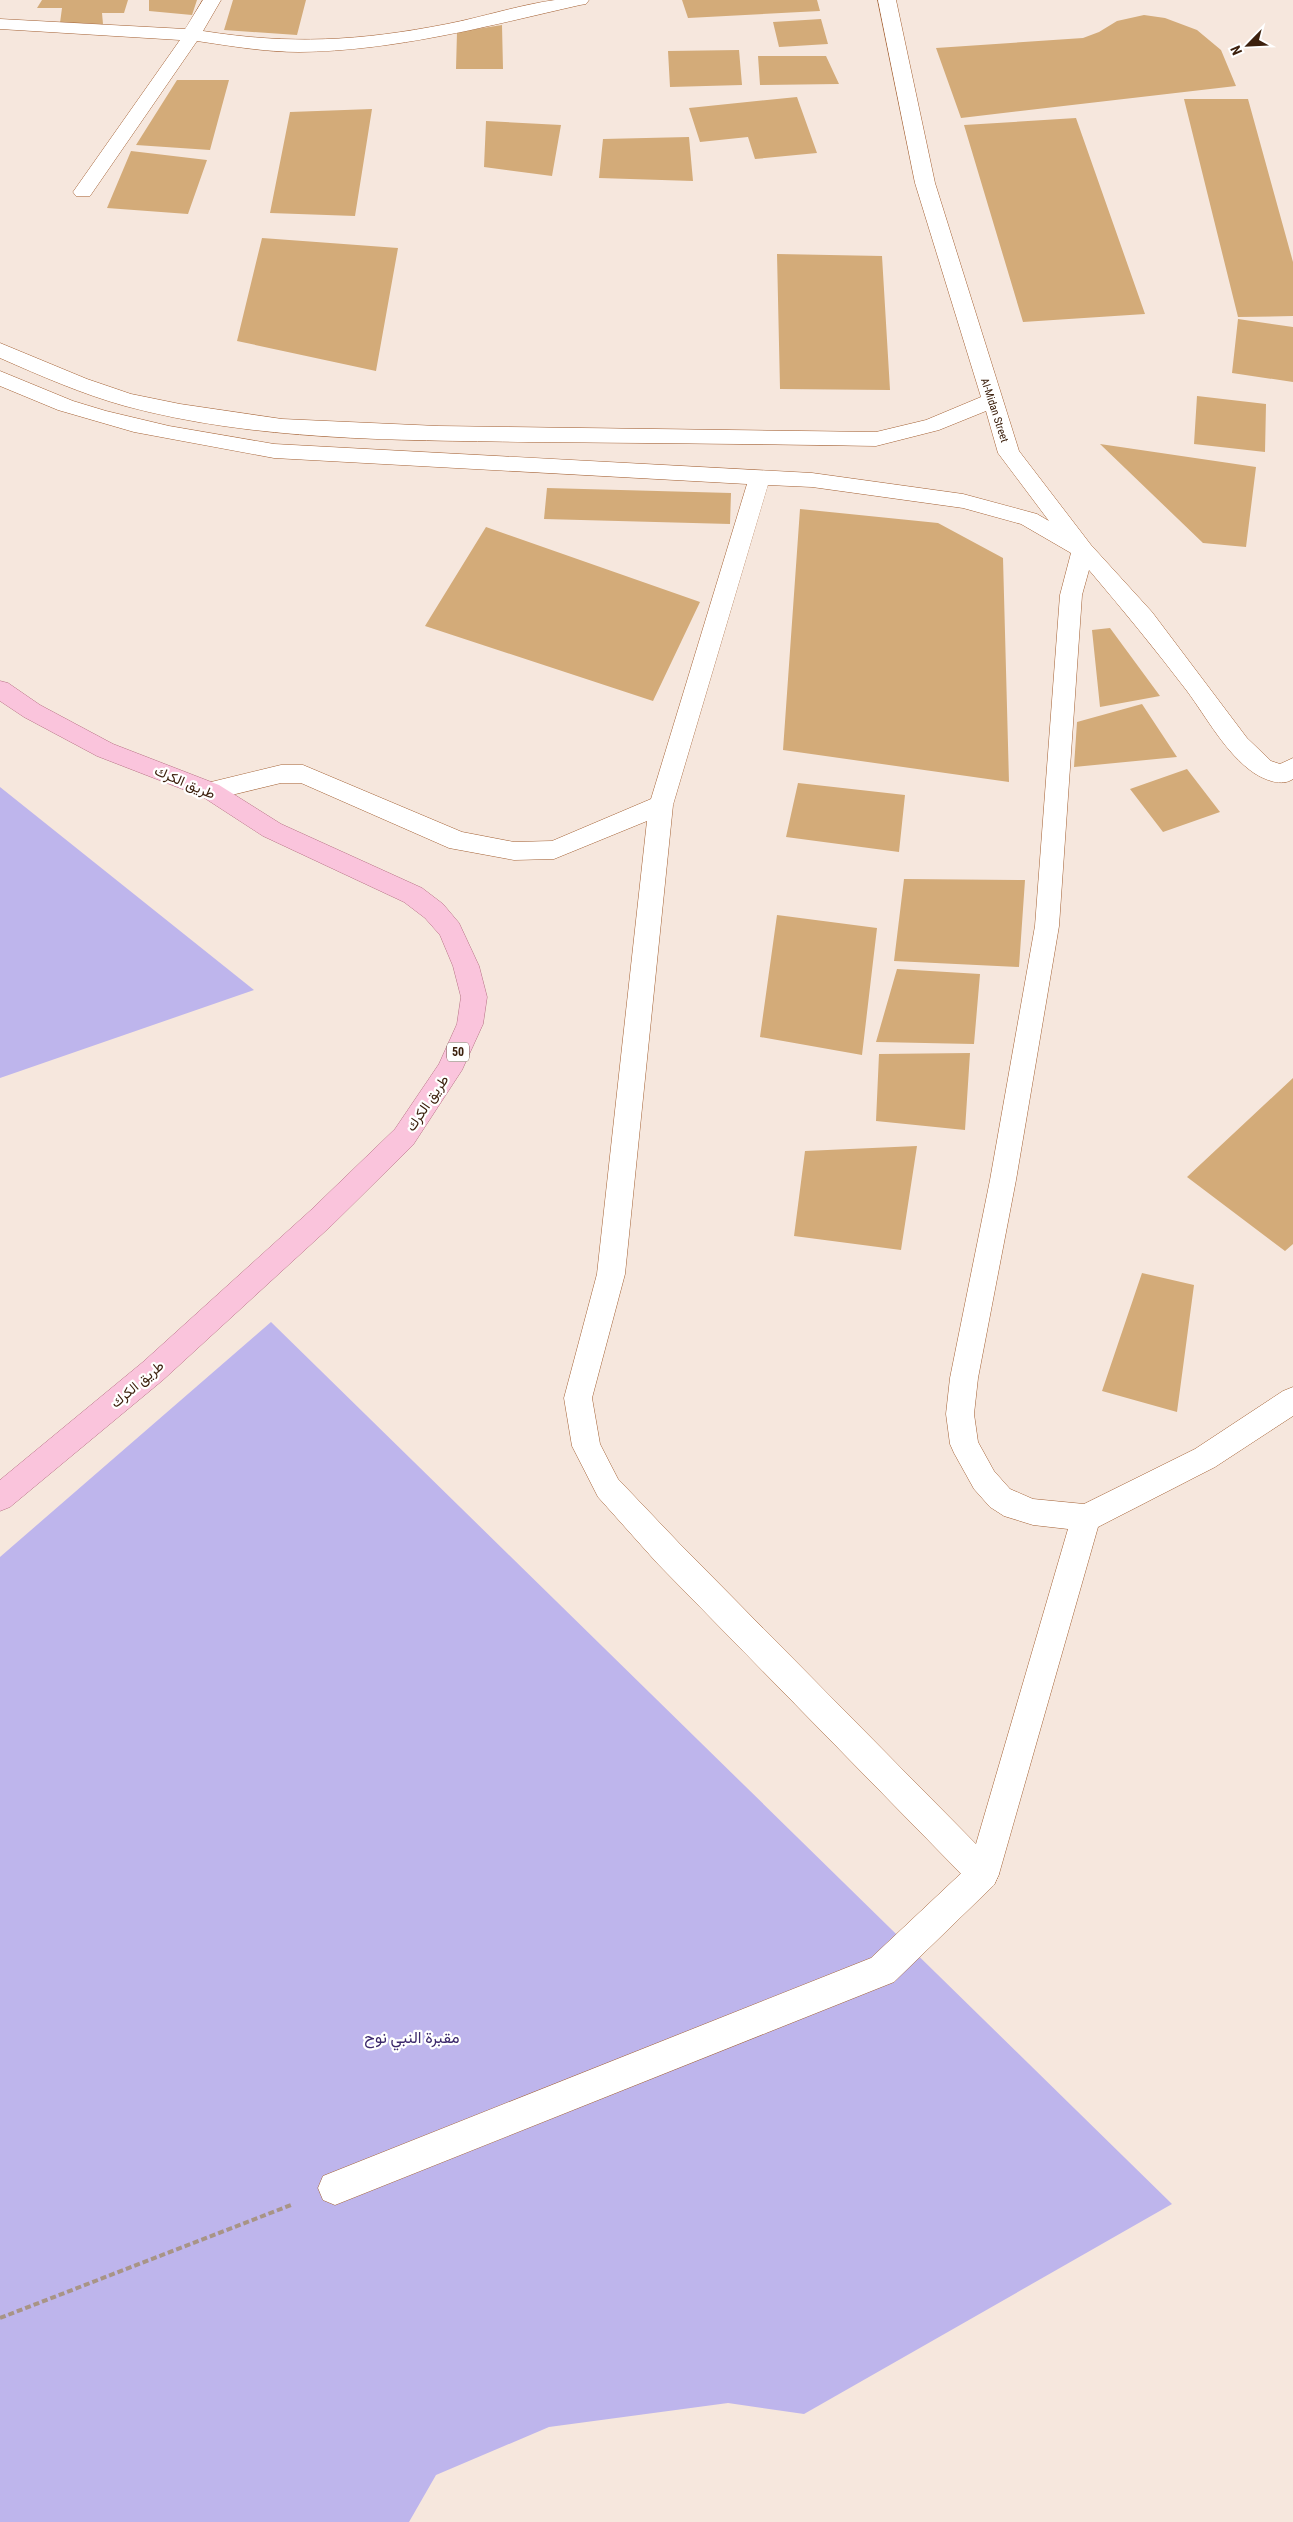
<svg xmlns="http://www.w3.org/2000/svg" width="1293" height="2522" font-family="'Roboto Condensed',Vazirmatn,sans-serif">
<style>
.green{fill:#beb5ec}
.building{fill:#d3ab79}
.lines{fill:none;stroke-linecap:round;stroke-linejoin:round}
.lane-casing{stroke:#a36033;stroke-width:1}
.street-casing{stroke:#a36033;stroke-width:1}
.primary-casing{stroke:#b67184;stroke-width:1}
.path{stroke:#a89486;stroke-width:4;stroke-dasharray:6 3;stroke-linecap:butt}
.lane{fill:#fff;fill-rule:evenodd}
.street{fill:#fff;fill-rule:evenodd}
.primary{fill:#fac4dc;fill-rule:evenodd}
.labels{text-anchor:middle;stroke-width:4.5;stroke-linejoin:round;paint-order:stroke}
.far-street-label{font-size:11px;fill:#3c200d;stroke:#fff}
.shield{fill:#fff;stroke:#766356;stroke-width:1}
.shield-label{font-size:12px;font-weight:bold;fill:#3c200d}
.street-label{font-size:14px;fill:#3c200d;stroke:#fff}
.near-park-label{font-size:16px;fill:#3c296b;stroke:#fff}
</style>
<rect width="100%" height="100%" fill="#f6e7dd"/>
<path class="green" d="M 0,787 L 254,990 L 0,1078 Z
M 271,1322 L 1172,2204 L 804,2414 L 728,2403 L 549,2427 L 436,2475 L 409,2522 L 0,2522 L 0,1557 Z"/>
<path class="building" d="M 42,0 L 128,0 L 124,13 L 102,13 L 103,24 L 60,23 L 62,8 L 37,8 Z
M 149,0 L 197,0 L 192,15 L 149,11 Z
M 233,0 L 306,0 L 297,35 L 224,30 Z
M 682,0 L 817,0 L 820,11 L 688,18 Z
M 1144,15 L 1165,18 L 1197,30 L 1221,50 L 1236,86 L 961,118 L 936,48 L 1083,38 L 1099,32 L 1117,21 Z
M 821,19 L 828,44 L 779,47 L 773,22 Z
M 502,25 L 503,69 L 456,69 L 457,32 Z
M 739,50 L 742,85 L 670,87 L 668,51 Z
M 758,56 L 826,56 L 839,84 L 760,85 Z
M 177,80 L 229,80 L 210,150 L 136,145 Z
M 797,97 L 817,153 L 755,159 L 748,137 L 700,142 L 689,108 Z
M 1184,99 L 1248,99 L 1293,262 L 1293,316 L 1238,317 Z
M 372,109 L 355,216 L 270,213 L 290,112 Z
M 1076,118 L 1145,314 L 1023,322 L 964,125 Z
M 486,121 L 561,125 L 552,176 L 484,167 Z
M 689,137 L 693,181 L 599,178 L 603,139 Z
M 131,151 L 207,160 L 188,214 L 107,208 Z
M 262,238 L 398,248 L 376,371 L 237,341 Z
M 777,254 L 882,256 L 890,390 L 780,389 Z
M 1238,319 L 1293,327 L 1293,382 L 1232,373 Z
M 1197,396 L 1266,404 L 1265,452 L 1194,444 Z
M 1100,444 L 1256,467 L 1246,547 L 1203,543 Z
M 547,488 L 731,493 L 730,524 L 544,519 Z
M 800,509 L 938,523 L 1003,558 L 1009,782 L 783,750 Z
M 486,527 L 700,602 L 653,701 L 425,626 Z
M 1110,628 L 1160,696 L 1100,707 L 1092,630 Z
M 1142,704 L 1177,757 L 1074,767 L 1077,722 Z
M 1187,769 L 1220,812 L 1163,832 L 1130,789 Z
M 798,783 L 905,795 L 899,852 L 786,837 Z
M 904,879 L 1025,880 L 1019,967 L 894,961 Z
M 777,915 L 877,928 L 862,1055 L 760,1037 Z
M 897,969 L 980,974 L 974,1044 L 876,1042 Z
M 970,1053 L 965,1130 L 876,1121 L 879,1054 Z
M 1293,1078 L 1293,1244 L 1285,1251 L 1187,1177 Z
M 917,1146 L 901,1250 L 794,1236 L 805,1151 Z
M 1142,1273 L 1194,1285 L 1177,1412 L 1102,1391 Z"/>
<g class="lines">
<g class="lane-casing">
<path id="lane" d="M 983,1858 L 994,1863 L 999,1874 L 994,1885 L 894,1982 L 335,2205 L 323,2200 L 318,2188 L 323,2176 L 871,1958 L 972,1863 Z"/>
</g>
<g class="street-casing">
<path id="street" d="M 203,0 L 221,0 L 203,31 C 291,45 360,41 447,24 C 483,17 519,5 555,0 C 566,0 578,0 589,0 L 586,4 L 580,5 C 488,26 394,51 299,52 C 265,52 231,46 197,41 L 90,196 L 76,196 L 73,192 L 180,40 L 0,29 L 0,19 L 185,29 Z
M 878,0 L 896,0 L 935,183 L 1019,451 L 1091,545 L 1152,612 L 1247,738 L 1271,761 L 1280,764 L 1293,758 L 1293,779 C 1282,787 1265,780 1254,773 C 1226,754 1207,718 1187,691 C 1155,649 1123,610 1089,570 L 1082,595 L 1059,926 L 1016,1180 L 978,1378 L 974,1414 L 978,1442 L 994,1471 L 1010,1489 L 1033,1499 L 1084,1504 L 1195,1449 L 1283,1391 L 1293,1387 L 1293,1416 L 1215,1467 L 1098,1527 L 999,1874 L 994,1885 L 983,1890 L 972,1885 L 657,1563 L 598,1497 L 572,1446 L 564,1398 L 597,1274 L 647,821 L 554,859 L 514,860 L 449,848 L 301,783 L 281,783 L 211,800 L 203,797 L 199,791 L 203,785 L 211,782 L 281,765 L 303,765 L 462,832 L 514,842 L 552,841 L 651,799 L 747,484 L 274,458 L 134,432 L 58,410 L 0,386 L 0,371 L 73,401 L 106,411 L 169,426 L 274,444 L 812,473 L 963,494 L 1037,514 L 1049,521 L 998,453 L 986,411 L 939,430 L 876,446 C 760,444 644,443 528,442 C 394,440 255,441 125,406 C 82,394 41,376 0,358 L 0,343 L 87,379 L 131,394 L 180,404 L 282,419 L 438,426 L 876,432 L 926,420 L 981,397 L 915,183 ZM 768,485 L 812,487 L 963,508 L 1021,524 L 1071,553 L 1060,595 L 1035,926 L 990,1180 L 950,1378 L 946,1414 L 950,1444 L 954,1453 L 974,1489 L 990,1507 L 1004,1516 L 1033,1525 L 1068,1529 L 976,1844 L 679,1543 L 618,1479 L 600,1444 L 592,1398 L 625,1274 L 673,805 Z"/>
</g>
<g class="primary-casing">
<path id="primary" d="M 0,681 L 8,683 L 40,705 L 113,744 L 219,785 L 281,824 L 422,888 L 443,904 L 459,923 L 479,966 L 487,997 L 483,1024 L 462,1070 L 413,1145 L 331,1226 L 163,1380 L 10,1507 L 0,1511 L 0,1480 L 143,1362 L 311,1210 L 395,1129 L 439,1064 L 457,1024 L 461,997 L 453,966 L 440,935 L 425,918 L 404,902 L 263,836 L 203,797 L 97,756 L 24,717 L 0,701 Z"/>
</g>
<path class="path" d="M 0,2318 L 291,2205"/>
<use href="#lane" class="lane"/>
<use href="#street" class="street"/>
<use href="#primary" class="primary"/>
</g>
<g class="labels">
<g class="far-street-label">
<text transform="translate(995 410) rotate(72)" y="4">AI-Midan Street</text>
</g>
<rect class="shield" x="447" y="1042.5" width="22" height="19" rx="4"/>
<g class="shield-label">
<text x="458" y="1056">50</text>
</g>
<g class="street-label">
<text transform="translate(185 782) rotate(23)" y="5">طريق الكرك</text>
<text transform="translate(427 1103) rotate(-56)" y="5">طريق الكرك</text>
<text transform="translate(137 1384) rotate(-40)" y="5">طريق الكرك</text>
</g>
<g class="near-park-label">
<text x="412" y="2043">مقبرة النبي نوح</text>
</g>
</g>
<g transform="translate(1248 45) rotate(246)" stroke="#ffffff" stroke-width="4" paint-order="stroke">
<path d="M0-4L9 19L0 12L-9 19Z" fill="#3c200d"/>
<text y="-8" font-size="14" font-weight="bold" text-anchor="middle" fill="#3c200d">N</text>
</g>
</svg>
